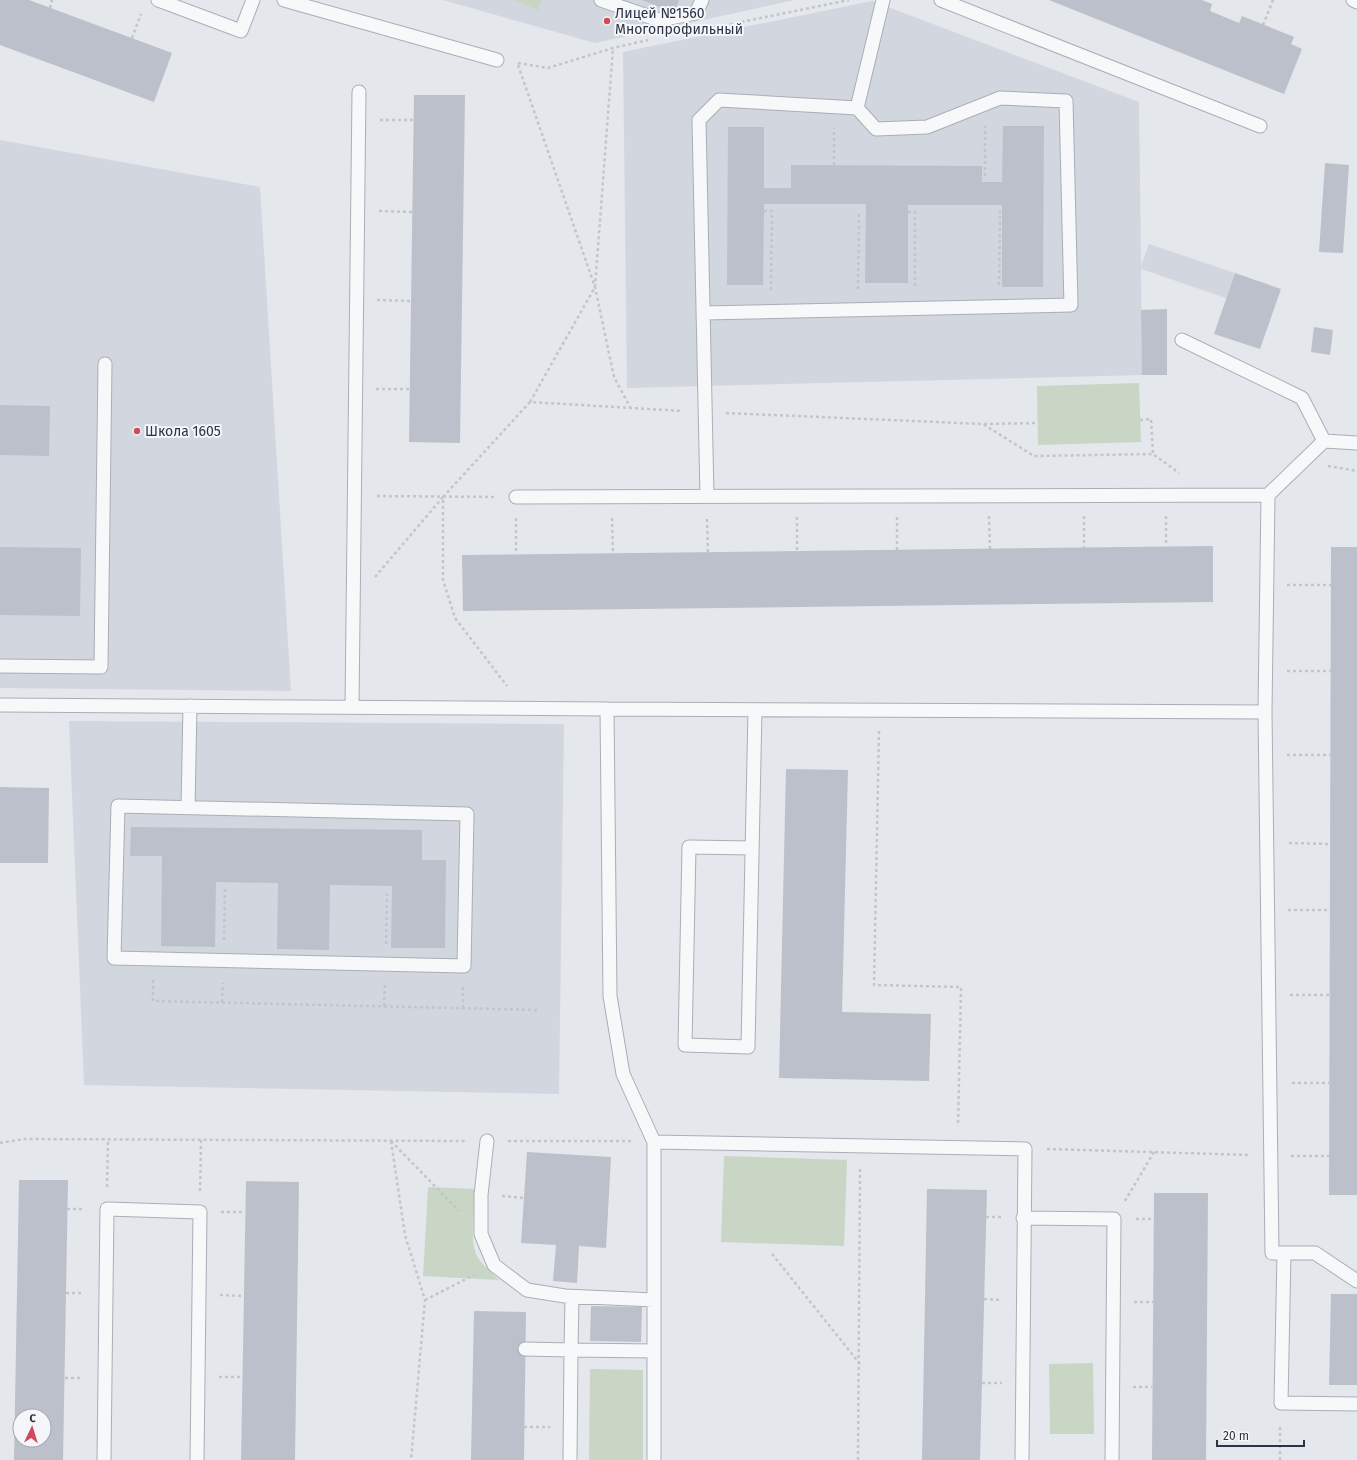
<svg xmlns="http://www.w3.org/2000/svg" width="1357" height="1460" font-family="'Fira Sans',sans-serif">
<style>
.built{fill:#d2d6de}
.green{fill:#c9d6c5}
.building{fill:#bbc0ca;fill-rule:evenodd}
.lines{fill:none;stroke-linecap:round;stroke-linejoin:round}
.lane-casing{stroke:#a9aeb7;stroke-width:15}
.path{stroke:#c2c5cb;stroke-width:2.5;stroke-dasharray:3 3;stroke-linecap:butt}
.lane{stroke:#f7f8fa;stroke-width:13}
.poi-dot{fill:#d1495b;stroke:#f4f6f9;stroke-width:1.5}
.labels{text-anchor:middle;stroke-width:4;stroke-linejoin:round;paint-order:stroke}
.poi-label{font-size:14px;fill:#2b3445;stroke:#f4f6f9;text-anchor:start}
</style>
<rect width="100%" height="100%" fill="#e4e7ec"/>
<path class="built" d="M 443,0 L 795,0 L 595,43 Z
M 872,1 L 1139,102 L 1141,266 L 1149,244 L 1235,273 L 1226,298 L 1141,269 L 1142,375 L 627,388 L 623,52 Z
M 0,140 L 260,187 L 291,691 L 0,688 Z
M 69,721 L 564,724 L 559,1094 L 84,1085 Z"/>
<path class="green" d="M 513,0 L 542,0 L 538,10 Z
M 1139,383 L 1141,442 L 1038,445 L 1037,386 Z
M 724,1156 L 847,1160 L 844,1246 L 721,1242 Z
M 428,1187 L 476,1189 C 475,1207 470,1235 475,1251 C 478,1262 491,1272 499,1280 L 423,1276 Z
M 1093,1363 L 1094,1434 L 1050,1434 L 1049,1364 Z
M 590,1369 L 643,1370 L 643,1460 L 589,1460 Z"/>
<path class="building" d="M 0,0 L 29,0 L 172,53 L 154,102 L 0,45 Z
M 642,0 L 679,0 L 674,13 Z
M 1049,0 L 1202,0 L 1212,4 L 1210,11 L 1239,23 L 1242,16 L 1294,37 L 1291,44 L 1302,49 L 1284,94 Z
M 414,95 L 465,95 L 460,443 L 409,442 Z
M 1003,126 L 1044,126 L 1043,287 L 1002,287 L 1002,205 L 908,205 L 908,283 L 865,283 L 866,204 L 764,204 L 763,285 L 727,285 L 728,127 L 764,127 L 764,188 L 791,188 L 791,165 L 982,166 L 982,182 L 1002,182 Z
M 1325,163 L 1349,165 L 1343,253 L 1319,252 Z
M 1235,273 L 1281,289 L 1260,349 L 1214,334 Z
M 1167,309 L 1167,375 L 1142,375 L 1141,310 Z
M 1314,327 L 1333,330 L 1330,355 L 1311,352 Z
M 0,405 L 50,406 L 49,456 L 0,455 Z
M 1213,546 L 1213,602 L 463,611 L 462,555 Z
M 0,547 L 81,548 L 80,616 L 0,615 Z
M 1331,547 L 1357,547 L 1357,1195 L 1329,1195 Z
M 786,769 L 848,770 L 842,1012 L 931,1014 L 929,1081 L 779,1078 Z
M 0,787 L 49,788 L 48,863 L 0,863 Z
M 131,827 L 422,830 L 422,860 L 446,860 L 445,948 L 391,948 L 392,886 L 330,885 L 329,950 L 277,949 L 278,883 L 216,882 L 215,947 L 161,946 L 162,856 L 130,856 Z
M 527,1152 L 611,1157 L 606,1248 L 579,1246 L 577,1283 L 553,1281 L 556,1245 L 521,1243 Z
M 19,1180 L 68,1180 L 63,1460 L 14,1460 ZM 20,1416 L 44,1416 L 44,1440 L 20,1440 Z
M 246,1181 L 299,1182 L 295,1460 L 241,1460 Z
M 927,1189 L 987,1190 L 980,1460 L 922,1460 Z
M 1154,1193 L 1208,1193 L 1206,1460 L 1152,1460 Z
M 1331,1294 L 1357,1294 L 1357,1385 L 1329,1385 Z
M 591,1306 L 642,1307 L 641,1342 L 590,1341 Z
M 474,1311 L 526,1312 L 524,1460 L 471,1460 Z"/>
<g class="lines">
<g class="lane-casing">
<path id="lane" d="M 158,0 L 241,31 L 253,0
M 284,0 L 497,60
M 601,0 L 659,20 L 696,13 L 702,0
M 941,0 L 1260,126
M 1353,0 L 1357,2
M 704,313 L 1071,305 L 1066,101 L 1000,98 L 927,127 L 876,129 L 857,108
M 1182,340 L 1302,398 L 1324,441
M 1357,443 L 1324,441 L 1268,495 L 1265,712 L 1272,1253 L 1315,1253 L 1357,1281
M 707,496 L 699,120 L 719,100 L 857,108 L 883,0
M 516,497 L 1268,495
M 0,666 L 101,667 L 105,364
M 0,705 L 607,709 L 610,996 L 623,1074 L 654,1142 L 654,1460
M 352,707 L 359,92
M 607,709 L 1265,712
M 118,806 L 467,814 L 464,966 L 114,958 Z
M 188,808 L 190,706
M 752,848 L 689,847 L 685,1045 L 748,1047 L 755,710
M 487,1141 L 481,1195 L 481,1234 L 494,1265 L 527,1290 L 565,1296 L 654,1300
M 654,1142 L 1025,1149 L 1022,1460
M 1023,1218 L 1114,1219 L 1112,1460
M 1284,1253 L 1281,1403 L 1357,1404
M 525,1349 L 571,1350 L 572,1297
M 104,1460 L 107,1209 L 200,1212 L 197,1460
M 570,1460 L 571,1350 L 654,1351"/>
</g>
<path class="path" d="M 50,8 L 52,0
M 1263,25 L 1273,0
M 712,28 L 849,0
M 132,38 L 141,14
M 518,63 L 548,68 L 613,48 L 648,40
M 518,65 L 595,287 L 614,377 L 630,407
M 380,120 L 414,120
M 834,165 L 834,128
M 985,176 L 985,126
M 379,211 L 412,212
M 764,211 L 772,211 L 771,291
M 908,212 L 915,212 L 915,287
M 999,285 L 1000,209
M 858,289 L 859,211
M 377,300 L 411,301
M 376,389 L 410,389
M 530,402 L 595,287 L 613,48
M 726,413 L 983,424 L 1034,456 L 1153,454 L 1179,473
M 1140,420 L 1151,419 L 1153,454
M 984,424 L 1038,423
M 1328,466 L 1357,471
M 377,496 L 496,497
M 443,497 L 530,402 L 683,411
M 989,516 L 990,549
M 1084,516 L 1084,548
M 1166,516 L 1166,546
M 797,517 L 797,551
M 897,517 L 897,550
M 516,518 L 516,554
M 612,518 L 613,553
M 707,519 L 708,552
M 375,577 L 443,497 L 443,580 L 455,618 L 507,686
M 1287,585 L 1331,585
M 1287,671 L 1331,671
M 879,731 L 874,985 L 961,987 L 958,1126
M 1287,755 L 1330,755
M 1289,843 L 1330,844
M 1288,910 L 1330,910
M 224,940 L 225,888
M 386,944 L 387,892
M 153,980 L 153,1001 L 539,1010
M 1290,995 L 1330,995
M 222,1002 L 223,983
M 384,1006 L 385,985
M 463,1008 L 463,987
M 1292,1083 L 1329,1083
M 391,1141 L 405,1235 L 425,1300 L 411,1460
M 391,1141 L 459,1211
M 508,1141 L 631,1141
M 0,1143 L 23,1139 L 465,1141
M 1047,1149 L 1250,1155
M 1291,1156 L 1329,1156
M 107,1187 L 108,1139
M 200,1191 L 201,1140
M 502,1196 L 524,1198
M 1125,1201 L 1154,1152
M 67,1209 L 85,1209
M 221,1212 L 245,1212
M 986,1217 L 1002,1217
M 1136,1219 L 1154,1219
M 772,1254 L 860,1364
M 66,1293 L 84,1293
M 220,1295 L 244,1296
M 984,1299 L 1002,1300
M 425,1300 L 474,1275
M 1134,1302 L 1153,1302
M 219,1377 L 242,1377
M 65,1378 L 83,1378
M 982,1383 L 1002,1383
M 1133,1387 L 1152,1387
M 524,1427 L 550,1427
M 858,1460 L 860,1167
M 1280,1460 L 1280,1425"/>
<use href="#lane" class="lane"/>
</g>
<g class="poi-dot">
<circle cx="607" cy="21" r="4"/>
<circle cx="137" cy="431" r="4"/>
</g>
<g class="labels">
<g class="poi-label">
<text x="615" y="18">Лицей №1560<tspan x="615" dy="16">Многопрофильный</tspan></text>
<text x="145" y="436">Школа 1605</text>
</g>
</g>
<g transform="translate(32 1428) rotate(4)"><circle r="19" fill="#f4f6f9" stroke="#a4a8b1"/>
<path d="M0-3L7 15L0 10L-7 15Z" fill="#d1495b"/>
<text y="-6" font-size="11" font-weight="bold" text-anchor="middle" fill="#2b3445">С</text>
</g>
<path d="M1217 1440v6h87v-6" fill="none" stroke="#2b3445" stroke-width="2"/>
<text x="1223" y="1440" font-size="12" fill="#2b3445" stroke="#f4f6f9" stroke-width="3" paint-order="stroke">20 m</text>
</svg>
